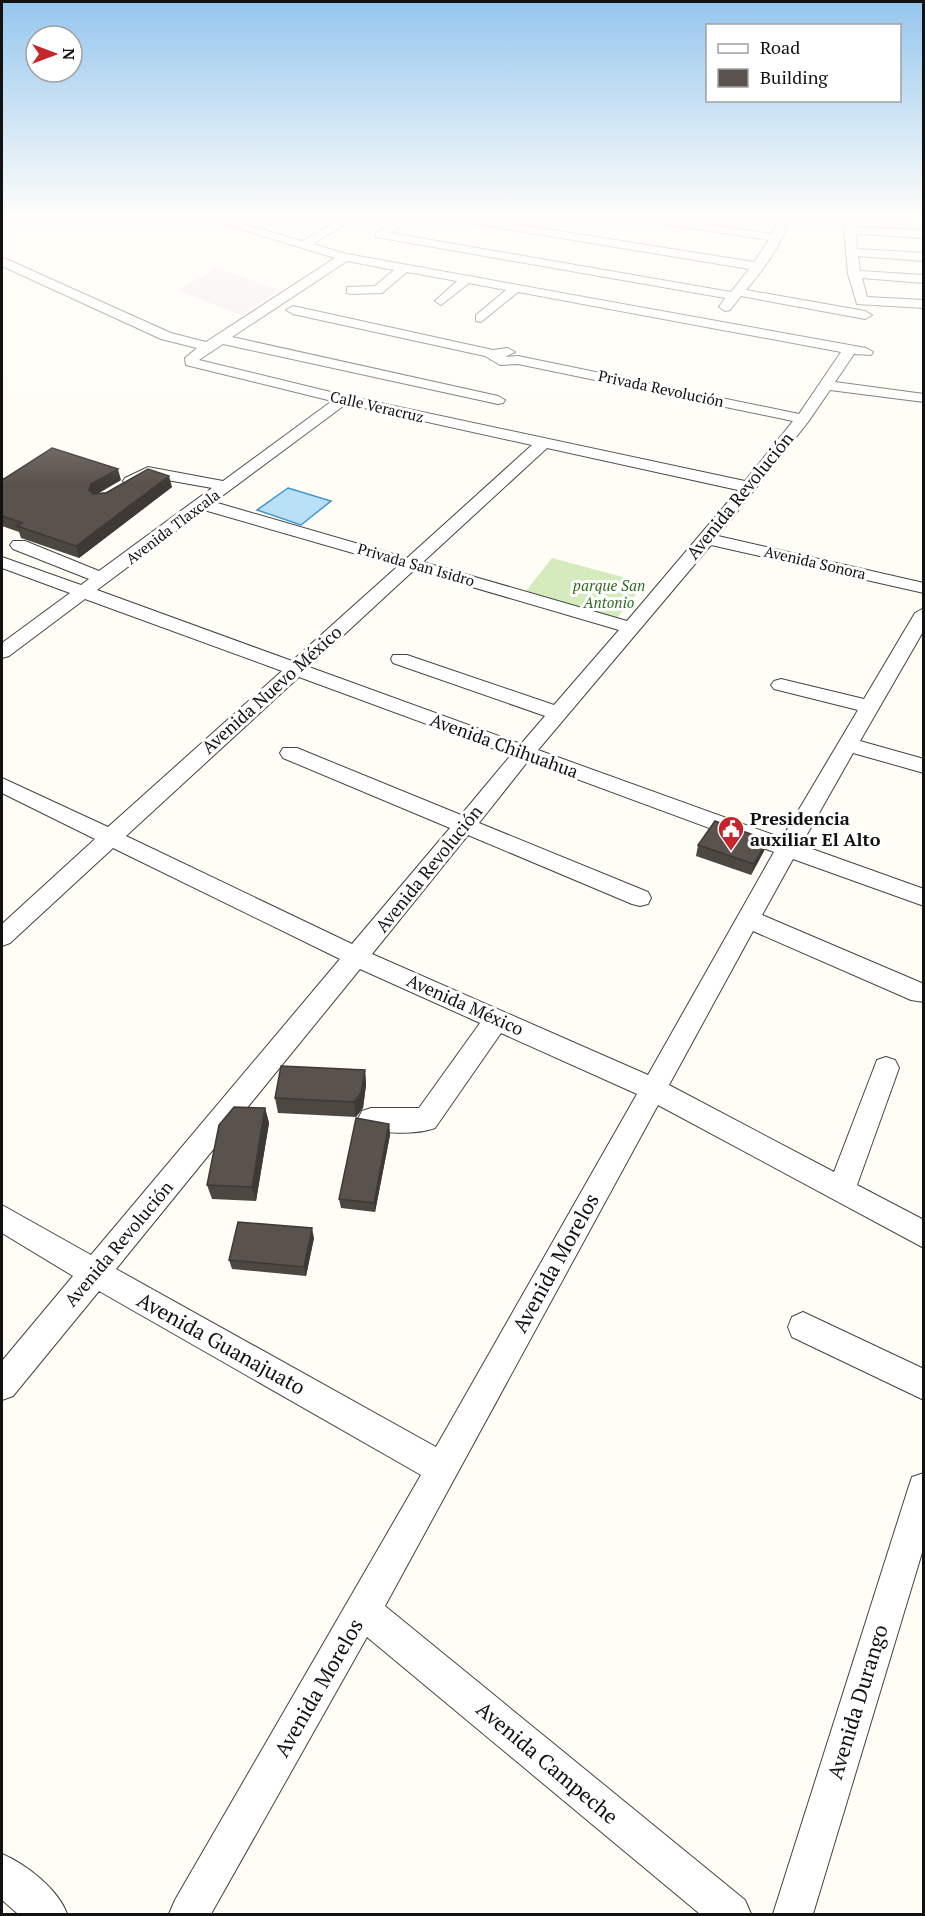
<svg xmlns="http://www.w3.org/2000/svg" width="925" height="1916" font-family="'PT Serif',serif">
<style>
.industrial{fill:#eee6ef}
.green{fill:#d5ebbd}
.water{fill:#b9e0f7;stroke:#3f96cf;stroke-width:1.5}
.lines{fill:none;stroke-linecap:round;stroke-linejoin:round}
.minor-casing{stroke:#444;stroke-width:2}
.minor{fill:#fff;fill-rule:evenodd}
.wall{fill:#4d4742}
.shaded-wall{fill:#3f3936}
.building{fill:#5a524d;stroke:#3f3936;stroke-width:1.5}
.labels{text-anchor:middle;stroke-width:6;stroke-linejoin:round;paint-order:stroke}
.far-street-label{font-size:15px;fill:#111;stroke:#fff}
.far-park-label{font-size:15px;font-style:italic;fill:#2f6b1f;stroke:#fff}
.street-label{font-size:18px;fill:#111;stroke:#fff}
.poi-label{font-size:18px;font-weight:bold;fill:#111;stroke:#fff;text-anchor:start}
.near-street-label{font-size:21px;fill:#111;stroke:#fff}
</style>
<rect width="100%" height="100%" fill="#fffdf5"/>
<path class="industrial" d="M 217,268 L 279,290 L 241,315 L 177,290 Z"/>
<path class="green" d="M 552,558 L 645,583 L 616,619 L 526,591 Z"/>
<path class="water" d="M 288,488 L 331,501 L 301,525 L 257,510 Z"/>
<g class="lines">
<g class="minor-casing">
<path id="minor" d="M 201,217 L 218,217 L 302,241 L 345,217 L 357,217 L 313,244 L 347,254 L 866,348 L 873,352 L 871,355 L 854,354 L 835,382 L 924,394 L 924,402 L 830,390 L 808,422 L 718,536 L 924,583 L 924,593 L 711,545 L 538,750 L 782,838 L 858,710 L 774,689 L 771,685 L 774,681 L 781,679 L 864,699 L 915,613 L 924,608 L 924,630 L 860,741 L 924,759 L 924,773 L 853,753 L 801,845 L 924,889 L 924,906 L 793,859 L 762,915 L 924,984 L 924,1002 L 911,1000 L 753,931 L 669,1085 L 834,1172 L 877,1060 L 886,1057 L 895,1060 L 899,1068 L 857,1185 L 924,1220 L 924,1248 L 658,1105 L 385,1606 L 745,1900 L 751,1914 L 700,1914 L 367,1637 L 211,1914 L 169,1914 L 175,1900 L 421,1475 L 99,1291 L 13,1396 L 2,1400 L 2,1361 L 73,1276 L 2,1233 L 2,1205 L 91,1255 L 340,959 L 113,848 L 10,943 L 2,946 L 2,924 L 95,839 L 2,793 L 2,778 L 108,827 L 282,671 L 85,599 L 9,656 L 2,658 L 2,643 L 70,593 L 2,568 L 2,557 L 81,585 L 89,579 L 13,549 L 10,545 L 13,541 L 25,541 L 99,571 L 212,488 L 150,477 L 137,484 L 125,484 L 123,481 L 125,478 L 148,467 L 223,481 L 332,401 L 186,365 L 185,358 L 197,348 L 161,339 L 2,266 L 2,258 L 6,259 L 171,333 L 206,342 L 335,258 ZM 347,261 L 394,270 L 375,286 L 347,287 L 347,293 L 351,294 L 382,293 L 407,272 L 457,281 L 435,301 L 441,305 L 469,283 L 506,290 L 476,315 L 476,321 L 481,322 L 518,292 L 841,352 L 799,414 L 518,356 L 505,357 L 515,352 L 508,348 L 493,350 L 293,306 L 286,310 L 293,314 L 485,356 L 500,365 L 518,364 L 793,421 L 745,481 L 343,395 L 199,360 L 223,344 L 498,404 L 503,403 L 505,400 L 498,396 L 232,337 ZM 346,404 L 532,445 L 407,558 L 214,502 ZM 547,448 L 738,490 L 627,621 L 423,562 ZM 204,510 L 398,566 L 292,661 L 97,590 ZM 414,570 L 619,630 L 554,705 L 407,655 L 393,655 L 391,659 L 393,663 L 545,716 L 521,744 L 309,667 ZM 299,677 L 511,755 L 461,815 L 297,748 L 283,748 L 280,753 L 283,758 L 450,828 L 352,944 L 126,836 ZM 528,761 L 774,852 L 648,1075 L 372,954 L 468,835 L 632,904 L 640,906 L 648,904 L 651,898 L 648,892 L 479,823 ZM 360,969 L 480,1023 L 419,1108 L 371,1108 L 362,1111 L 358,1119 L 362,1127 C 381,1134 416,1135 435,1128 L 501,1033 L 637,1094 L 436,1447 L 116,1269 Z
M 402,217 L 415,217 L 391,233 L 731,292 L 749,269 L 452,220 L 446,217 L 470,217 L 754,262 L 769,240 L 636,220 L 630,217 L 656,217 L 772,234 L 780,217 L 790,217 C 782,245 765,267 746,290 L 865,311 L 872,315 L 865,319 L 741,296 L 730,310 L 725,311 L 719,307 L 725,298 L 376,237 L 376,233 Z
M 843,217 L 853,217 L 855,227 L 924,230 L 924,238 L 856,234 L 857,249 L 924,253 L 924,261 L 858,256 L 860,271 L 924,275 L 924,283 L 862,278 L 867,297 L 924,300 L 924,308 L 857,304 L 848,274 Z
M 803,1312 L 924,1369 L 924,1400 L 792,1337 L 788,1327 L 792,1317 Z
M 924,1473 L 924,1546 L 813,1914 L 773,1914 L 908,1489 L 912,1477 Z
M 2,1854 C 26,1864 59,1890 67,1914 L 18,1914 L 2,1900 Z"/>
</g>
<use href="#minor" class="minor"/>
</g>
<path class="wall" d="M 2,478 L 121,480 L 98,493 L 172,487 L 79,558 L 21,538 L 19,532 L 2,526 Z
M 767,840 L 764,851 L 751,875 L 696,856 L 698,845 Z
M 365,1070 L 366,1085 L 363,1108 L 356,1117 L 278,1113 L 275,1098 Z
M 265,1108 L 269,1123 L 256,1201 L 212,1199 L 207,1185 Z
M 389,1124 L 390,1135 L 375,1212 L 341,1208 L 339,1199 Z
M 314,1238 L 306,1276 L 232,1269 L 229,1260 Z"/>
<path class="shaded-wall" d="M 118,469 L 121,480 L 94,496 L 89,490 L 91,484 Z
M 169,476 L 172,487 L 79,558 L 76,546 Z
M 767,840 L 764,851 L 751,875 L 754,864 Z
M 365,1070 L 366,1085 L 363,1108 L 356,1117 L 354,1102 Z
M 265,1108 L 269,1123 L 256,1201 L 252,1187 Z
M 389,1124 L 390,1135 L 375,1212 L 374,1203 Z
M 312,1228 L 314,1238 L 306,1276 L 304,1267 Z"/>
<path class="building" d="M 52,448 L 118,469 L 91,484 L 89,490 L 93,494 L 106,493 L 148,469 L 169,476 L 76,546 L 17,526 L 22,523 L 2,516 L 2,478 L 4,479 Z
M 715,821 L 767,840 L 754,864 L 698,845 Z
M 281,1066 L 365,1070 L 361,1093 L 354,1102 L 275,1098 Z
M 234,1107 L 265,1108 L 252,1187 L 207,1185 L 219,1125 Z
M 356,1118 L 389,1124 L 374,1203 L 339,1199 Z
M 238,1222 L 312,1228 L 304,1267 L 229,1260 Z"/>
<linearGradient id="sky" x2="0" y2="1"><stop stop-color="#95c6ee"/><stop offset="0.45" stop-color="#fffefa"/><stop offset="1" stop-color="#fffefa" stop-opacity="0"/></linearGradient>
<rect width="925" height="485" fill="url(#sky)"/>
<defs>
<g id="civic-pin" transform="scale(1.35)"><path d="M0 17L-7.5 6A9.5 9.5 0 1 1 7.5 6Z" fill="#c4262e" stroke="#fff"/><path d="M-.6-6.5H3V-4.5H.6V-3L4-1V1h2V6H-6V1h2V-1L-.6-3ZM-1.2 2.5V6h2.4V2.5Z" fill="#fff"/></g>
</defs>
<g fill-rule="evenodd">
<use href="#civic-pin" x="731" y="829"/>
</g>
<g class="labels">
<g class="far-street-label">
<text transform="translate(661 389) rotate(12)" y="5">Privada Revolución</text>
<text transform="translate(377 407) rotate(13)" y="5">Calle Veracruz</text>
<text transform="translate(173 527) rotate(-37)" y="5">Avenida Tlaxcala</text>
<text transform="translate(815 563) rotate(13)" y="5">Avenida Sonora</text>
<text transform="translate(416 565) rotate(16)" y="5">Privada San Isidro</text>
</g>
<g class="far-park-label">
<text x="609" y="591">parque San<tspan x="609" dy="17">Antonio</tspan></text>
</g>
<g class="street-label">
<text transform="translate(740 496) rotate(-51)" y="6">Avenida Revolución</text>
<text transform="translate(272 690) rotate(-42)" y="6">Avenida Nuevo México</text>
<text transform="translate(504 746) rotate(20)" y="6">Avenida Chihuahua</text>
<text transform="translate(429 869) rotate(-51)" y="6">Avenida Revolución</text>
<text transform="translate(465 1005) rotate(24)" y="6">Avenida México</text>
<text transform="translate(119 1244) rotate(-50)" y="6">Avenida Revolución</text>
</g>
<g class="poi-label">
<text x="750" y="825">Presidencia<tspan x="750" dy="21">auxiliar El Alto</tspan></text>
</g>
<g class="near-street-label">
<text transform="translate(556 1263) rotate(-61)" y="7">Avenida Morelos</text>
<text transform="translate(221 1344) rotate(29)" y="7">Avenida Guanajuato</text>
<text transform="translate(319 1688) rotate(-60)" y="7">Avenida Morelos</text>
<text transform="translate(858 1702) rotate(-73)" y="7">Avenida Durango</text>
<text transform="translate(547 1763) rotate(40)" y="7">Avenida Campeche</text>
</g>
</g>
<rect width="925" height="1916" fill="none" stroke="#111111" stroke-width="6"/>
<rect x="706" y="24" width="195" height="78" fill="#ffffff" stroke="#a0a0a0" stroke-width="1.5"/>
<rect x="718" y="44" width="30" height="9" fill="#ffffff" stroke="#a0a0a0" stroke-width="1.5"/>
<text x="760" y="54" font-size="18" fill="#111111">Road</text>
<rect x="718" y="69" width="30" height="18" fill="#5a524d" stroke="#a0a0a0" stroke-width="1.5"/>
<text x="760" y="84" font-size="18" fill="#111111">Building</text>
<g transform="translate(54 54) rotate(90)"><circle r="28" fill="#ffffff" stroke="#a0a0a0" stroke-width="1.5"/>
<path d="M0-4.5L10 22L0 15L-10 22Z" fill="#c4262e"/>
<text y="-9" font-size="16" font-weight="bold" text-anchor="middle" fill="#111111">N</text>
</g>
</svg>
